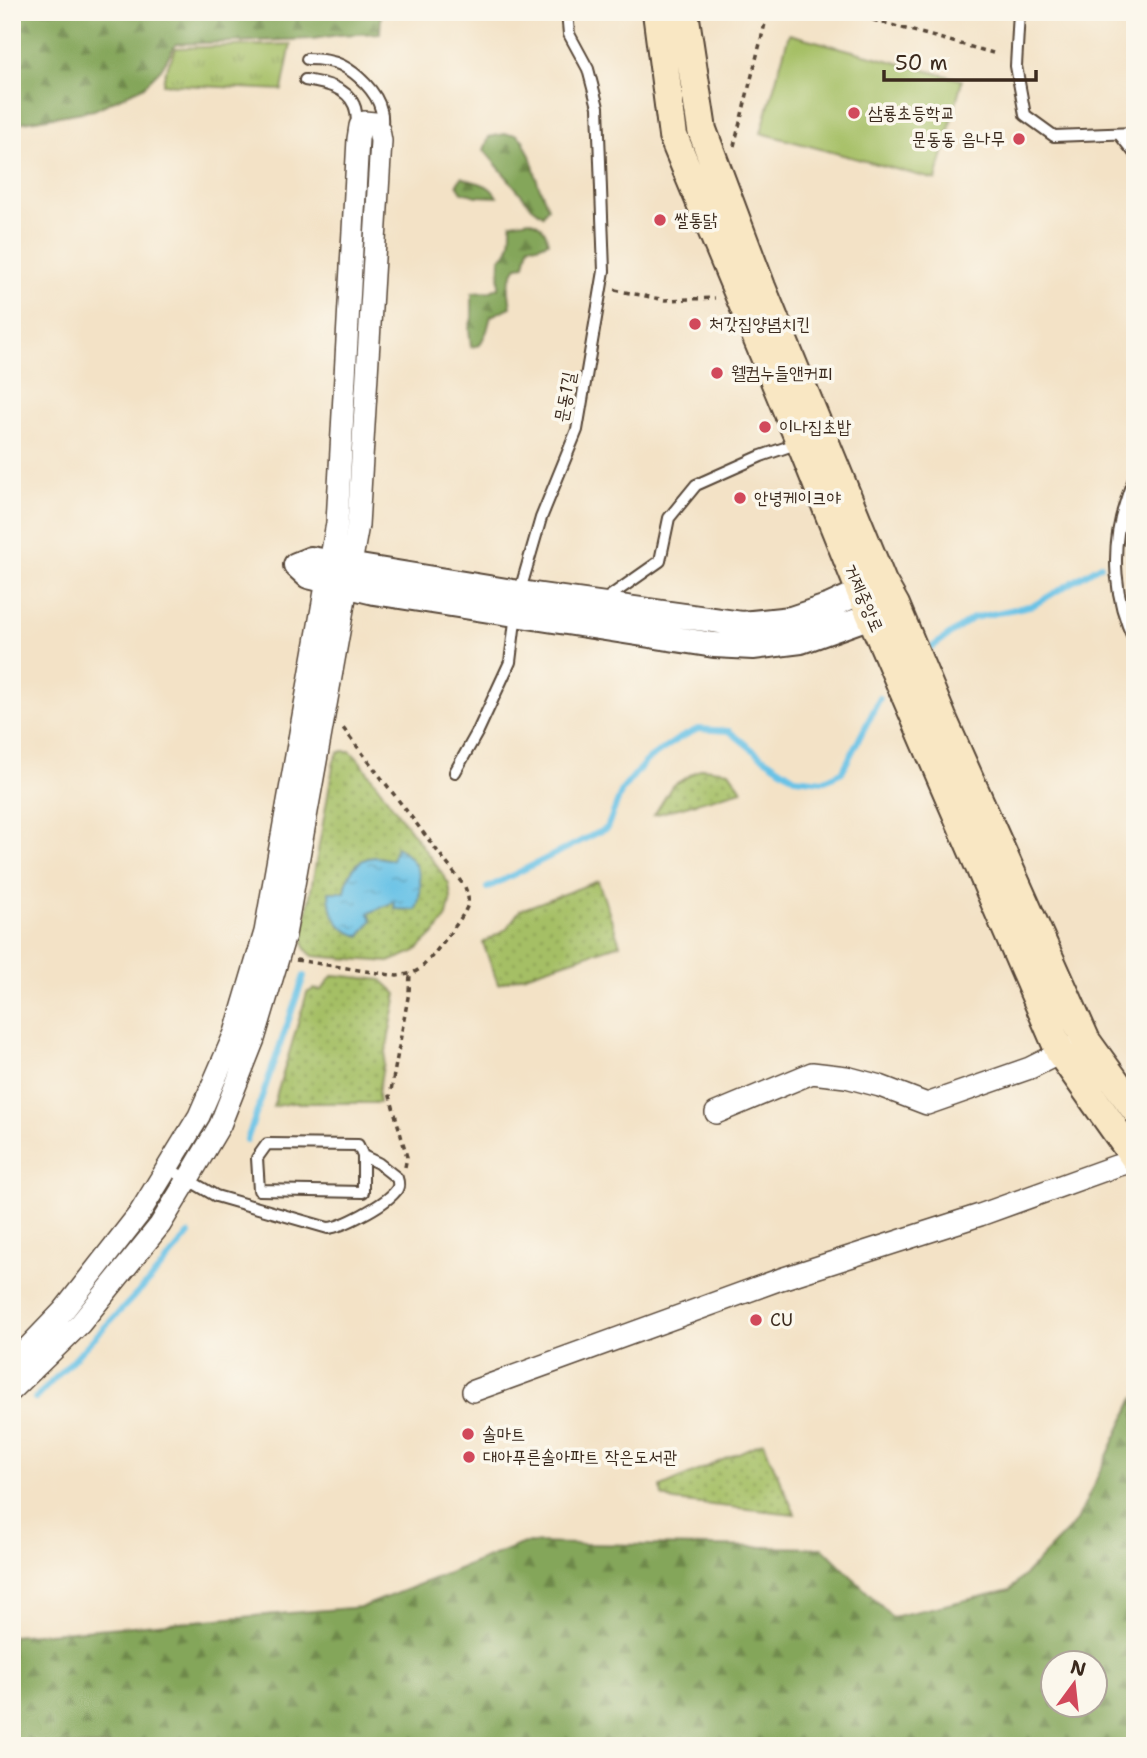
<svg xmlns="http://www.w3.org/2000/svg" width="1147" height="1758" font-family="'Shantell Sans','Poor Story',sans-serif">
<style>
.grass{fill:url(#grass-tufts);stroke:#707442;stroke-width:2}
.forest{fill:url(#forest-firs);stroke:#60683c;stroke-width:2;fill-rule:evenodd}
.park{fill:url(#park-dots);stroke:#707442;stroke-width:2}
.garden{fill:#a5bf65;stroke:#707442;stroke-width:2}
.water{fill:url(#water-ripples);stroke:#527682;stroke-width:2}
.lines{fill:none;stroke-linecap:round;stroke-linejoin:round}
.stream{stroke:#69c2e6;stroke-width:6}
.service-casing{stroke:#574637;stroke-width:14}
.minor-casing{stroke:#574637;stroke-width:24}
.tertiary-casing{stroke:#574637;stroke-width:28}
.secondary-casing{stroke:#574637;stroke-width:32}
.path{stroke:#574637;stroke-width:3.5;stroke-dasharray:5 5;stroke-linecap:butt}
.service{stroke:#fff;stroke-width:10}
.minor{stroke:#fff;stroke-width:21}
.tertiary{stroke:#fff;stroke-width:24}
.secondary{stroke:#f9e7c3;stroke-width:28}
.poi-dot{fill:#d1495b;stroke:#fbf7ec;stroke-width:2.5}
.labels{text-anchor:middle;stroke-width:7;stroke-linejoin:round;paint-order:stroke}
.poi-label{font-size:18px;fill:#3b2a1e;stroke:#fbf7ec;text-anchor:start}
.street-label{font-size:18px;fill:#3b2a1e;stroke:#fbf7ec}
</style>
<defs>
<pattern id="grass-tufts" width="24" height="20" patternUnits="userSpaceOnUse" patternTransform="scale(1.75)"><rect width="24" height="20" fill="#a5bf65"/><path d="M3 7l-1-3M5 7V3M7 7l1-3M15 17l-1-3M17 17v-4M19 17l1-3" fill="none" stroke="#889b53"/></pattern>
<pattern id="forest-firs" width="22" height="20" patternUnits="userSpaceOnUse" patternTransform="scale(1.75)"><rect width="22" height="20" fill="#84a65a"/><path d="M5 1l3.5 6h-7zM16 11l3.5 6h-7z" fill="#6d874a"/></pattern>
<pattern id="park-dots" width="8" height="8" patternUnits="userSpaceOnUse" patternTransform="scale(1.75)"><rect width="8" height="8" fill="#a5bf65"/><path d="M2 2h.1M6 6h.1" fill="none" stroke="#889b53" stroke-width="1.8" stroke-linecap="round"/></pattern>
<pattern id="water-ripples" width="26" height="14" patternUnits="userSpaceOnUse" patternTransform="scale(1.75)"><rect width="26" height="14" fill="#69c2e6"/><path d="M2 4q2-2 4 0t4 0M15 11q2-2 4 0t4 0" fill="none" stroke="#589eba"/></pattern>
</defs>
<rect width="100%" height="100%" fill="#fbf7ec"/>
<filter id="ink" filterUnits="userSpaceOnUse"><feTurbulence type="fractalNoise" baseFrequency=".0143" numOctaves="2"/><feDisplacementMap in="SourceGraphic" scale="14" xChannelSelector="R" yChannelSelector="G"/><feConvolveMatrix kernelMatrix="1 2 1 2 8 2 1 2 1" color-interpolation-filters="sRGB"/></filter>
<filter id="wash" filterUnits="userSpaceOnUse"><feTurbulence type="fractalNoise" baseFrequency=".00686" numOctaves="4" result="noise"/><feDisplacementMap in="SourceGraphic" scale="28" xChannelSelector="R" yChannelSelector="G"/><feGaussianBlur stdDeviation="1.57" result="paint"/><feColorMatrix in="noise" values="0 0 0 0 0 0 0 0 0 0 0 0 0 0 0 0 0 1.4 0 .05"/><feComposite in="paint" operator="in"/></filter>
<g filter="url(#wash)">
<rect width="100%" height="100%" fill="#f3e2c6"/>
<path class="grass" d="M 291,44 L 282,90 L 163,84 L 165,72 L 176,48 Z"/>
<path class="forest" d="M 12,12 L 381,12 L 380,33 L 338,35 L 313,39 L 176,44 L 161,69 L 143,87 L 94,110 L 12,124 Z
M 505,134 L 516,134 L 523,140 L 532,160 L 538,184 L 548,207 L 543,215 L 531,206 L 484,150 L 489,137 Z
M 462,177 C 477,185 488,181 497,197 L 477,196 L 462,192 L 457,184 Z
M 530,220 C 541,225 546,229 548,242 L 538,246 L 529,245 L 525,265 L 517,266 C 506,285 508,287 511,307 L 491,316 L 487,331 L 480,345 L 471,347 L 469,328 L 472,318 L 472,293 L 489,292 L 499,287 L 500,259 C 512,249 511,237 511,223 Z
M 1135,1396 L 1135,1746 L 12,1746 L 12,1636 L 362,1607 L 524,1543 L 823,1548 L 892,1617 L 1010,1590 L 1077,1521 ZM 1052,1664 L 1094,1664 L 1094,1706 L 1052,1706 Z"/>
<path class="park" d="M 343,751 L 350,751 L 358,759 L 439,869 L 449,884 L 451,898 L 447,916 L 436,932 L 416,951 L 389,962 L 313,956 C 302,948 303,942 304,929 L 334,761 L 338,753 Z
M 702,768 L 729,771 L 742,790 L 654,815 L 672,786 Z
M 598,881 L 620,944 L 498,984 L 483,943 L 506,929 L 520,910 Z
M 335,975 L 382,980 L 397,994 L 378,1093 L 379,1103 L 291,1103 L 273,1107 L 307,993 L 314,989 L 322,990 L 331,977 Z
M 763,1442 L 795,1514 L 674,1501 L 662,1496 L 661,1487 Z"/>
<path class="garden" d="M 789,34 L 962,80 L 936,180 L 761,133 Z"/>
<path class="water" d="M 396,847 C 421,862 425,883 416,910 L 395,909 L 394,902 L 369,913 L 372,920 L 360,936 C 338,930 329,913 329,892 L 345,892 C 347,875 355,858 375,857 C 380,857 387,859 392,860 Z"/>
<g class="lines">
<path class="stream" d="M 1133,549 L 1135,548
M 932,647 L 973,618 L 1034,605 L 1101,565
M 487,888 L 607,828 L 622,790 L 646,761 L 678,739 L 698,729 L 729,731 L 758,754 L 795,778 L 823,781 L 842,772 L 880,698
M 247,1140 L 304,976
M 35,1399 L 153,1277 L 189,1234"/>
</g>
</g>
<g filter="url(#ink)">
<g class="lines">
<g class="service-casing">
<path id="service" d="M 1019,12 L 1016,66 L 1025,115 L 1054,136 L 1135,133
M 307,59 C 319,59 330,60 341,65 C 357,73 377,92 381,110 C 383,116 382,122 382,127
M 305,80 C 322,83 346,86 354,105 C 357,111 357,121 357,128
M 1119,134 L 1135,154
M 1135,478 C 1130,486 1128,495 1125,504 C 1110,550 1114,599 1135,642
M 519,594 L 541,518 L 577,430 L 604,271 L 598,107 L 588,69 L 569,34 L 567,12
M 603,601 L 660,561 L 669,518 L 696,485 L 761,456 L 799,443
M 455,772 L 478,731 L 510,662 L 516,613
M 168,1168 L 216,1196 L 328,1228 C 343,1227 383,1205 394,1193 C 399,1188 399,1184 397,1178 L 378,1163 L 363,1156 L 358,1145 L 267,1144 L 257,1158 L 259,1190 L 363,1192 L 363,1156"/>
</g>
<g class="minor-casing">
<path id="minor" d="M 716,1113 L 812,1073 L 846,1077 L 880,1086 L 927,1104 L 1030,1068 L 1072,1047
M 12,1364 L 64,1310 L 139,1214 L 199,1116 L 235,1033 L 265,932 L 337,523 L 358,139 L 360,126 L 364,122 L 375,123 L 379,130 L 381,141 L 358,525 L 285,935 L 254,1039 L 220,1125 L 188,1179 L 160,1225 L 80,1324 L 12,1390
M 473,1391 L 781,1279 L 980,1215 L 1116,1166 L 1135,1161"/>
</g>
<g class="tertiary-casing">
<path id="tertiary" d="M 876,585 L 830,606 L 791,619 L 742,624 L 519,593 L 311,559 L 296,565 L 308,576 L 374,592 L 714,645 L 753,647 L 801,641 L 871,616 L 888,608"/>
</g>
<g class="secondary-casing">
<path id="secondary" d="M 657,12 L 673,136 L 801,443 L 861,592 L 1060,1052 L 1135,1158
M 684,12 L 702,130 L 761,287 L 882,582 L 895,605 L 942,718 L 1086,1041 L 1135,1109"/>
</g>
<path class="path" d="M 844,12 L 993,53
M 734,146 L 768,12
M 615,290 L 665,300 L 715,298
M 296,960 L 397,976 C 404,975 412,974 418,970 C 427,965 462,919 466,909 C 470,901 468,895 465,887 L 343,728
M 405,1167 L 407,1157 L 390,1096 L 409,992 L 410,974"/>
<use href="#service" class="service"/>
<use href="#minor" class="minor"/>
<use href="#tertiary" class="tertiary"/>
<use href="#secondary" class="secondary"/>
</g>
</g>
<g class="poi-dot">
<circle cx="854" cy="113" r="7"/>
<circle cx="1019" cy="139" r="7"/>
<circle cx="660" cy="220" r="7"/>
<circle cx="695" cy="324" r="7"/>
<circle cx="717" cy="373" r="7"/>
<circle cx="765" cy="427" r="7"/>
<circle cx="740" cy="498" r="7"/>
<circle cx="756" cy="1320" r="7"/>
<circle cx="468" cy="1434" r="7"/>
<circle cx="469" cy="1457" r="7"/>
</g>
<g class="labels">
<g class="poi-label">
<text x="868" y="119">삼룡초등학교</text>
<text x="1005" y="145" text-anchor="end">문동동 음나무</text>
<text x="674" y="226">쌀통닭</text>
<text x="709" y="330">처갓집양념치킨</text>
<text x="731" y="379">웰컴누들앤커피</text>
<text x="779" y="433">이나집초밥</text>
<text x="754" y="504">안녕케이크야</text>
<text x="770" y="1326">CU</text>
<text x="482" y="1440">솔마트</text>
<text x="483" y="1463">대아푸른솔아파트 작은도서관</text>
</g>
<g class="street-label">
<text transform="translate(565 397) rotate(-80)" y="6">문동1길</text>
<text transform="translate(864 598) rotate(67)" y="6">거제중앙로</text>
</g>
</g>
<rect width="1147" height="1758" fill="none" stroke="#fbf7ec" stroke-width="42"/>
<g transform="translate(1074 1684) rotate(15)"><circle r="33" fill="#fbf7ec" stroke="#aea59a" stroke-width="2"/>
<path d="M0-5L12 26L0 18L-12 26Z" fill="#d1495b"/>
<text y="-10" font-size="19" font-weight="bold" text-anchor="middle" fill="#3b2a1e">N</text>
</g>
<path d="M884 70v10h152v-10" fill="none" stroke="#3b2a1e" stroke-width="3.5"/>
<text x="895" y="70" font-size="21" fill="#3b2a1e" stroke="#fbf7ec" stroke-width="5" paint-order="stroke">50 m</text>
</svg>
